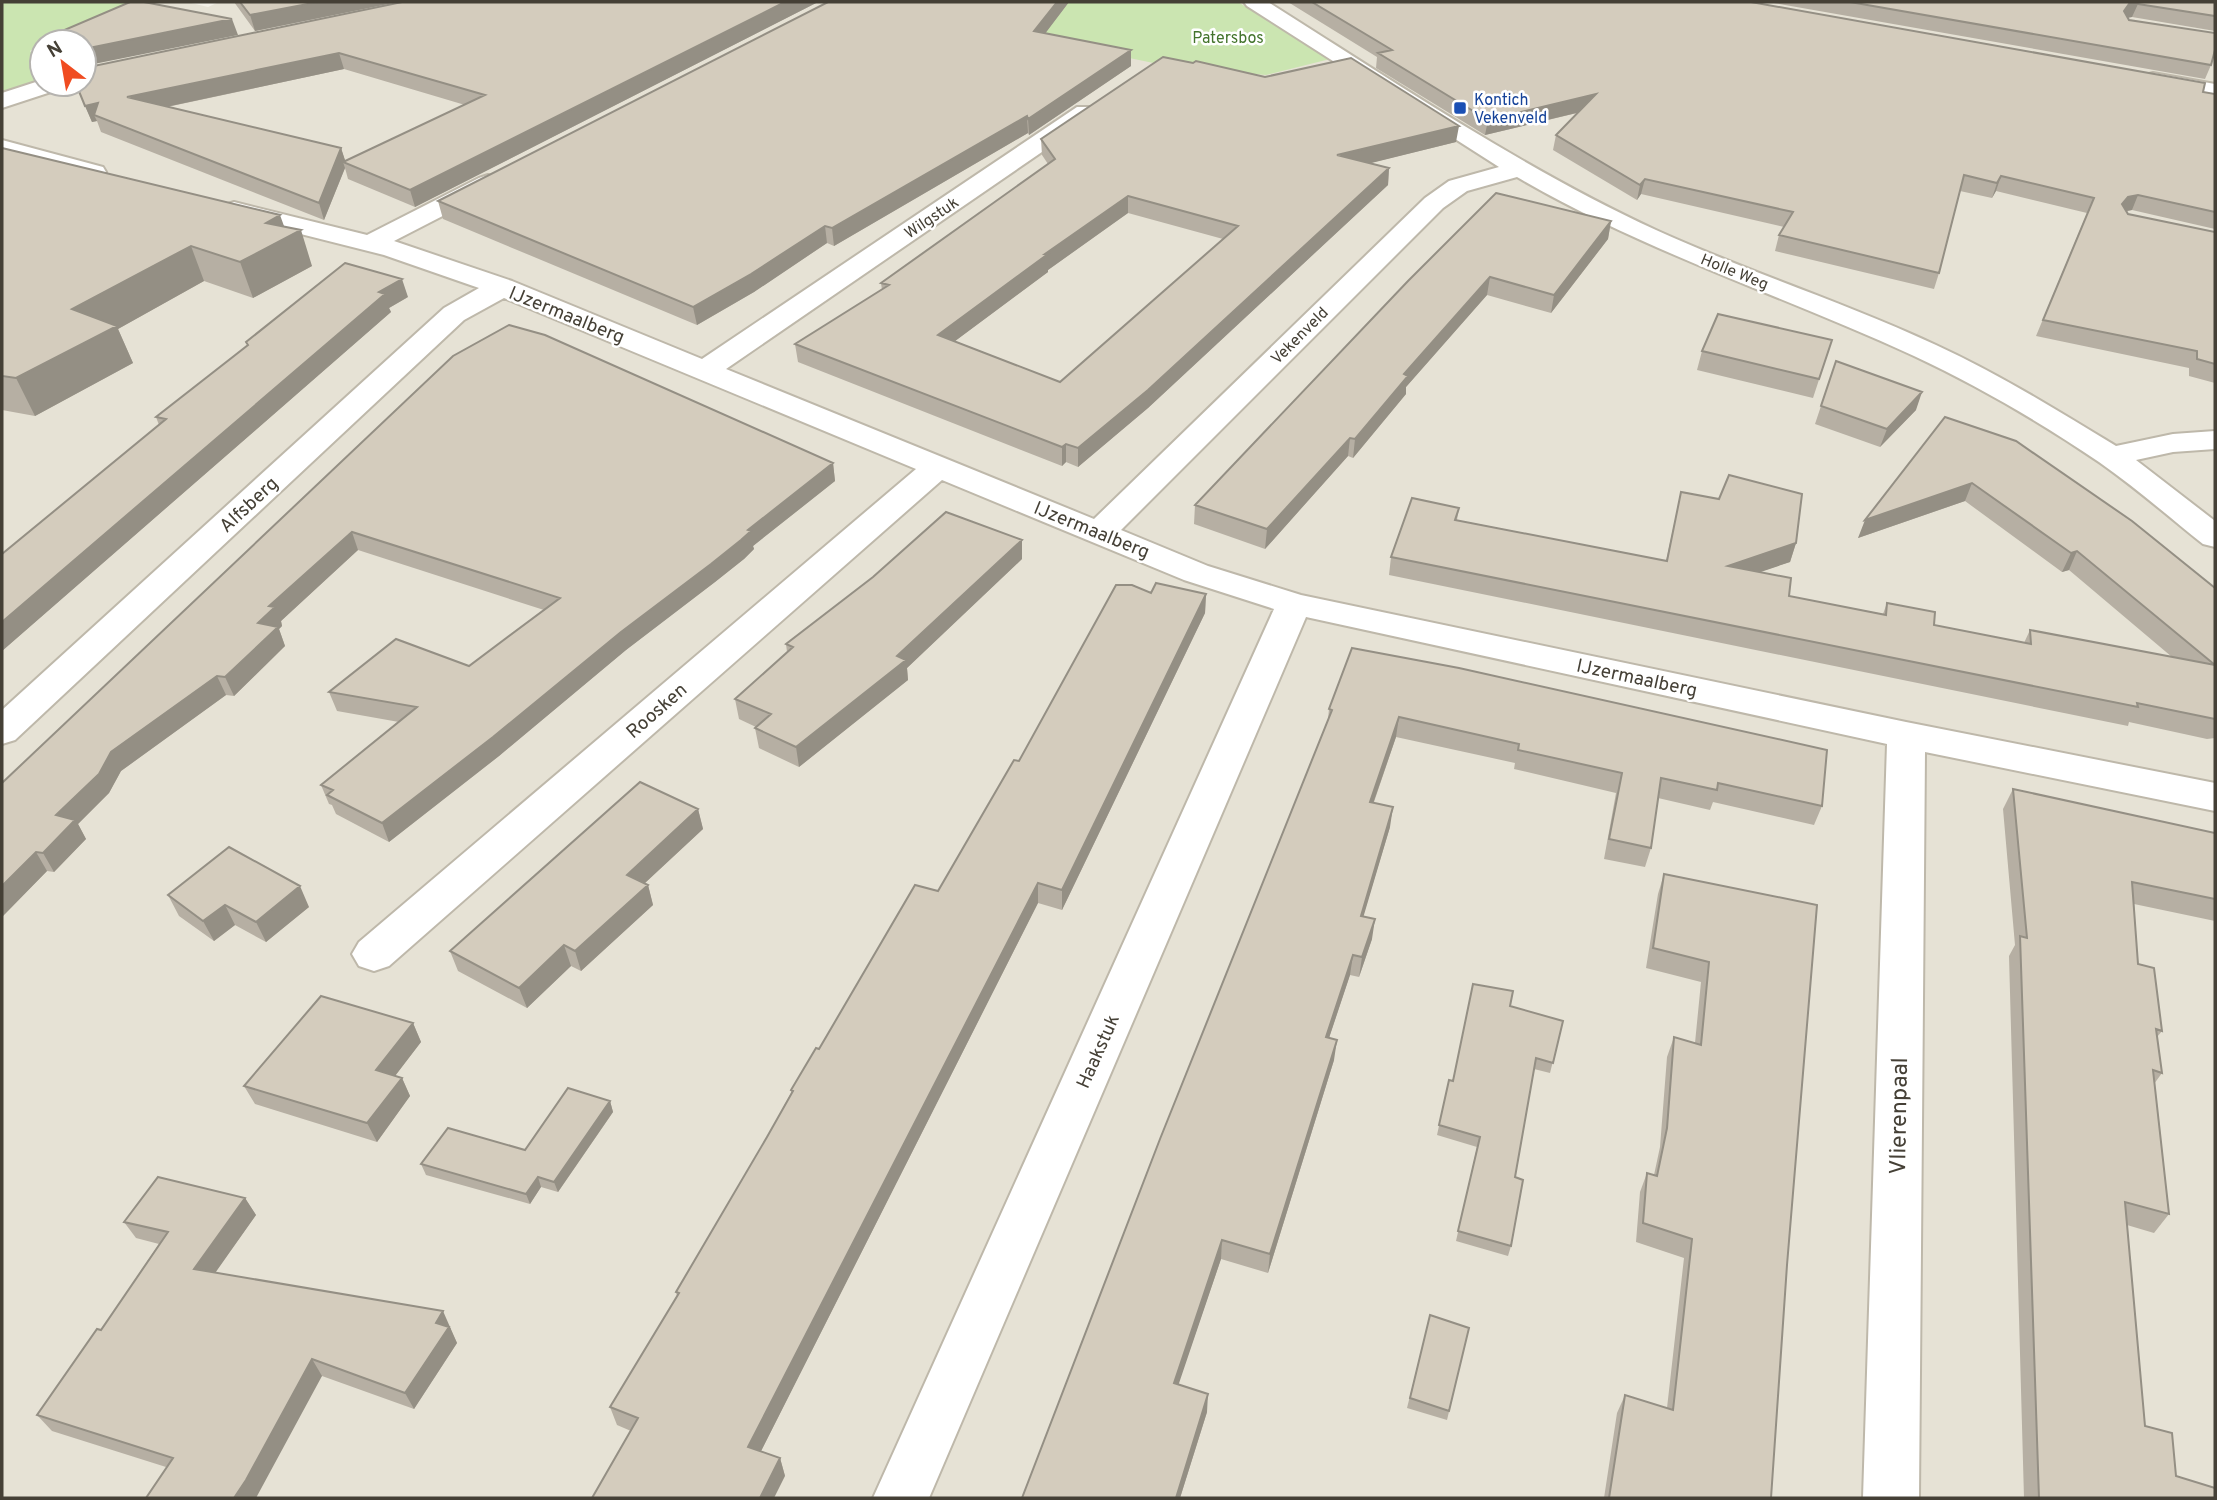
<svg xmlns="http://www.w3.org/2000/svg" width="2217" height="1500" font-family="Overpass,sans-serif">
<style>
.residential{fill:#e6e2d5}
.green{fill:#cbe5b1}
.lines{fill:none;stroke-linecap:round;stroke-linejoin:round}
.minor-casing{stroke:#beb8aa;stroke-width:4}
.minor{fill:#fff;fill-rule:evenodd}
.wall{fill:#b6afa3;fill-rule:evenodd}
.shaded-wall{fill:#948f84}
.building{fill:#d4ccbd;stroke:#948f84;stroke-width:2;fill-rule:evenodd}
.transit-dot{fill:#1a4fb4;stroke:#fff;stroke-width:2.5}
.labels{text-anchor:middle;stroke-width:5;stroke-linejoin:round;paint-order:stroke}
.far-park-label{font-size:16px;fill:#43742c;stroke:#fff}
.far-transit-label{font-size:16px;fill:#164399;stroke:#fff;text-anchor:start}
.far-street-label{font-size:16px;fill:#454036;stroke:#fff}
.street-label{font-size:19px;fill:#454036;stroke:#fff}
.near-street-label{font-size:23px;fill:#454036;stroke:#fff}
</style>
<rect width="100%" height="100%" fill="#f3f0e7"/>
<path class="residential" d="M 149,2 L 187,2 L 208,7 L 219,2 L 2215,2 L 2215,1498 L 2,1498 L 2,105 L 43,84 L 84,84 L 84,42 L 50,42 Z"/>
<path class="green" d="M 2,2 L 149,2 L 50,42 L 42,42 L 42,45 L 30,51 L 42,61 L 42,79 L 2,92 Z
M 856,2 L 1238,2 L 1330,59 L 1266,75 L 1173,67 Z"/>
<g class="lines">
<g class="minor-casing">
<path id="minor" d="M 1244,2 L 1268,2 C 1395,82 1520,167 1656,230 C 1748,272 1844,302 1936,345 C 1999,374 2057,410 2116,446 L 2173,434 L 2215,431 L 2215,449 L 2173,452 L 2136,460 L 2215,521 L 2215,547 L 2203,544 C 2169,517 2135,487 2099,462 C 2040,422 1978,386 1914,356 C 1782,295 1643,251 1517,177 L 1467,191 L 1443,208 L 1121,530 L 1208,566 L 1301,595 L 1906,722 L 2215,783 L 2215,811 L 1925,752 L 1919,1498 L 1863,1498 L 1887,744 L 1306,617 L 929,1498 L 873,1498 L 1274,609 L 1184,580 L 942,480 L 389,966 L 374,971 L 359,966 L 352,954 L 359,942 L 916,469 L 504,298 L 464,320 L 15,740 L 2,744 L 2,710 L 444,308 L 479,288 L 384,255 L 225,215 L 221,210 L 225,205 L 234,202 L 367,235 L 479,178 L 488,175 L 497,178 L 501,183 L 497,188 L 394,241 L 512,281 L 702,359 L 1077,107 L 1093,107 L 1097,112 L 1093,117 L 726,369 L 1094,519 L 1425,198 L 1449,181 L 1499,167 L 1247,6 Z
M 2153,73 L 2215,84 L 2215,98 L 2145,85 L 2142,80 L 2145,75 Z
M 42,80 L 42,84 L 63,84 L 60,89 L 2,108 L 2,93 Z
M 2,140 L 103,167 L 106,172 L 103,177 L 94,179 L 2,154 Z"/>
</g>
<use href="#minor" class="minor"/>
</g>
<path class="wall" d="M 234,2 L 398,2 L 255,31 Z
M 402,2 L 818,2 L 415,207 L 348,179 L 345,168 L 324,220 L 101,132 L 97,121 L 92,122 L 76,84 ZM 344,69 L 465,105 L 345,161 L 341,148 L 167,107 Z
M 828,2 L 1069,2 L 1045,33 L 1131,50 L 1131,66 L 1029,135 L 1028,133 L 834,246 L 827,243 L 754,292 L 697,325 L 443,219 L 438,201 Z
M 1288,2 L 1751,2 L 2215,94 L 2215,229 L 2132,210 L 2127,211 L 2128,214 L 2215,232 L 2215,383 L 2189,376 L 2189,368 L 2036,336 L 2087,213 L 1996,191 L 1992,198 L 1960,191 L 1939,273 L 1934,289 L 1775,251 L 1779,235 L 1784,227 L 1641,194 L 1637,200 L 1553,150 L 1556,135 L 1577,113 L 1485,135 L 1376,68 L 1377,57 Z
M 1768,2 L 2215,2 L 2215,31 L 2132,17 L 2128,18 L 2129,20 L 2211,65 L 2205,79 Z
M 1041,139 L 1456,142 L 1370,163 L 1389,168 L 1388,185 L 1148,408 L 1078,467 L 1066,462 L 1062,466 L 798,362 L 795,344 L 882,290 L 881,283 L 1048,164 L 1042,155 ZM 1128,213 L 1223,239 L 1060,382 L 955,341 L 1048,272 L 1048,270 Z
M 2,148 L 284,226 L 312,266 L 253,298 L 204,281 L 118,329 L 133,363 L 35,416 L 2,410 Z
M 1611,221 L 1608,239 L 1551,313 L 1487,295 L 1406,387 L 1406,394 L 1353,458 L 1348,456 L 1265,549 L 1194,524 L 1195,505 L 1408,281 Z
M 408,297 L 389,308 L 391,312 L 2,651 L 2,554 L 159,425 L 156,417 L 248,345 L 246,342 Z
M 1832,340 L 1813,398 L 1697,370 L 1702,351 Z
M 453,356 L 833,463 L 835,481 L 753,546 L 754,549 L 744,559 L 715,582 L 626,650 L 499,756 L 389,842 L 336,814 L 332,805 L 329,804 L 321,785 L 399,722 L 337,711 L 329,692 L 469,666 L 544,610 L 358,550 L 281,621 L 282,626 L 279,629 L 285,646 L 234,696 L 226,695 L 121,771 L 109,793 L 78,824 L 86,839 L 54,872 L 47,871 L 2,917 L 2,783 Z
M 1836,361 L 1916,410 L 1880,447 L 1815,424 Z
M 1945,417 L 2215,588 L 2215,738 L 2207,739 L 2129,722 L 2128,726 L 1389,575 L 1391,557 L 1459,508 L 1457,520 L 1666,561 L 1681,492 L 1796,543 L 1790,562 L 1759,572 L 1789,596 L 1883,614 L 1887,603 L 1934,625 L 2024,643 L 2030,630 L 2172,657 L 2069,570 L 2062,572 L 1965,501 L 1858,538 Z
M 1022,559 L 907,668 L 908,680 L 799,767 L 759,748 L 755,728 L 756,727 L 739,719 L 735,699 L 787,652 L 786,644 Z
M 1151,593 L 1206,594 L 1205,613 L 1062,910 L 1038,903 L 761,1451 L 780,1458 L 785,1476 L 631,1431 L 617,1425 L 610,1407 L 677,1296 L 676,1292 L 767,1137 L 791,1093 L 791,1090 L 819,1049 L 938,891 L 1019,761 Z
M 1352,648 L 1822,806 L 1814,825 L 1713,802 L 1710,810 L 1658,798 L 1651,848 L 1645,867 L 1604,859 L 1616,793 L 1514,769 L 1515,763 L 1396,737 L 1374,802 L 1390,827 L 1363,916 L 1372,939 L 1359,977 L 1350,975 L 1329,1038 L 1334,1060 L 1268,1273 L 1221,1259 L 1178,1384 L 1207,1412 L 1180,1498 L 1022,1498 L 1328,719 L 1329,709 Z
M 2013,789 L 2215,833 L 2215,921 L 2134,904 L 2138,964 L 2162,1031 L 2157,1037 L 2162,1073 L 2154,1084 L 2169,1214 L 2154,1233 L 2127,1225 L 2145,1426 L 2176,1476 L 2215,1498 L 2024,1498 L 2009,956 L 2015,945 L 2003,809 Z
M 698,809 L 703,829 L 645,883 L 648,885 L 653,905 L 581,971 L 571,966 L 527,1008 L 458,971 L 450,951 Z
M 1664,874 L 1817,905 L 1787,1265 L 1771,1498 L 1604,1498 L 1617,1413 L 1625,1395 L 1667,1408 L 1684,1258 L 1636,1242 L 1640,1192 L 1647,1173 L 1654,1175 L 1660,1147 L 1667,1057 L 1674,1037 L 1695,1043 L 1701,982 L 1646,968 L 1658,894 Z
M 168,895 L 309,907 L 266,942 L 235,925 L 214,941 L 179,916 Z
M 1510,1006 L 1563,1021 L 1550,1073 L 1534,1069 L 1515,1177 L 1511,1246 L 1508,1256 L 1456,1241 L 1477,1147 L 1437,1135 L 1449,1080 L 1453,1081 Z
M 413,1023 L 421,1042 L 395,1076 L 402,1078 L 410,1096 L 377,1142 L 255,1104 L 244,1086 Z
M 610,1101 L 613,1112 L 558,1192 L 541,1187 L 530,1204 L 426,1175 L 421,1164 L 525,1150 Z
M 245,1198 L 256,1215 L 215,1272 L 451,1328 L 451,1330 L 457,1343 L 414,1409 L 322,1376 L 166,1467 L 52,1431 L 37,1415 L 101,1330 L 159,1244 L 136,1238 L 124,1222 Z
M 1430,1315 L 1469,1328 L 1447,1420 L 1407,1408 Z"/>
<path class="shaded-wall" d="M 318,2 L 398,2 L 255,31 L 250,15 Z
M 785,2 L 818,2 L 415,207 L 410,190 Z
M 1057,2 L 1069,2 L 1035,47 L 1034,31 Z
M 2129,4 L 2138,4 L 2132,17 L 2124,18 L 2124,11 Z
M 232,19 L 238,35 L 84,66 L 84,49 Z
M 1131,50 L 1131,66 L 1029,135 L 1028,119 Z
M 339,53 L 344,69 L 133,114 L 127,97 Z
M 1596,94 L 1593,109 L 1485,135 L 1488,120 Z
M 98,103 L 94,115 L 97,121 L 92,122 L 85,106 Z
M 1027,116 L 1028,133 L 834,246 L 832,228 Z
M 1459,126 L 1456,142 L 1335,172 L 1337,155 Z
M 341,148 L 346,163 L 343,162 L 345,168 L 324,220 L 319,203 Z
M 1389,168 L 1388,185 L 1148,408 L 1078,467 L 1078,448 Z
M 2001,176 L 1996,191 L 1992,198 L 1997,183 Z
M 1645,179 L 1641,194 L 1637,200 L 1640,185 Z
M 2138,195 L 2132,210 L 2121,212 L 2122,204 L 2128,197 Z
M 1128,196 L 1128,213 L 1048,270 L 1048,272 L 939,353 L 938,335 L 1045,254 Z
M 280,215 L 288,237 L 301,230 L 312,266 L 253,298 L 240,262 L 266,223 Z
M 1611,221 L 1608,239 L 1551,313 L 1554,295 Z
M 825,226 L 827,243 L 754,292 L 697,325 L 693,307 Z
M 191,246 L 204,281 L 118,329 L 133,363 L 35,416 L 16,378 L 72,309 Z
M 1490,277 L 1487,295 L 1406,387 L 1406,394 L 1353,458 L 1355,439 L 1404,374 Z
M 402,279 L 408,297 L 389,308 L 391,312 L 2,651 L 2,622 L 379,292 Z
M 1922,392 L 1916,410 L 1880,447 L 1887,429 Z
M 1350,438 L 1348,456 L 1265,549 L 1267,529 Z
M 1066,444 L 1066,462 L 1062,466 L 1062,447 Z
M 833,463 L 835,481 L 753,546 L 754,549 L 744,559 L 715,582 L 626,650 L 499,756 L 389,842 L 382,823 L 748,530 Z
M 1972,483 L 1965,501 L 1858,538 L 1865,520 Z
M 352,532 L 358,550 L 281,621 L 282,626 L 279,629 L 285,646 L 234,696 L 225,677 L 269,606 Z
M 1022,540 L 1022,559 L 907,668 L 908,680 L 799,767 L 796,747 L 897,656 Z
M 1796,543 L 1790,562 L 1722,585 L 1728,566 Z
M 2077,551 L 2069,570 L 2062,572 L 2071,553 Z
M 1206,594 L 1205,613 L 1062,910 L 1062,890 Z
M 217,676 L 226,695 L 121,771 L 109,793 L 78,824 L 86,839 L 54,872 L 43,853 L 56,815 L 111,752 Z
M 1399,717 L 1396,737 L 1367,821 L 1370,802 Z
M 1393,807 L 1390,827 L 1358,935 L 1361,916 Z
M 698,809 L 703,829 L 632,895 L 627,875 Z
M 36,852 L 47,871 L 2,917 L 2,886 Z
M 1038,883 L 1038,903 L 754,1465 L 748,1447 Z
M 648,885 L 653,905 L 581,971 L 575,951 Z
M 300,886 L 309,907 L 266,942 L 256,922 Z
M 225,905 L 235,925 L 214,941 L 203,921 Z
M 1375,919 L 1372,939 L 1359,977 L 1362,957 Z
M 564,945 L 571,966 L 527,1008 L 519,988 Z
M 1353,955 L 1350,975 L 1323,1056 L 1326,1037 Z
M 413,1023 L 421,1042 L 385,1089 L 376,1070 Z
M 1337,1040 L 1334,1060 L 1268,1273 L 1270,1254 Z
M 402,1078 L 410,1096 L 377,1142 L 367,1123 Z
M 610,1101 L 613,1112 L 558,1192 L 554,1182 Z
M 538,1177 L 541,1187 L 530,1204 L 526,1194 Z
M 245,1198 L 256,1215 L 206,1286 L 194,1269 Z
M 1222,1240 L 1221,1259 L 1173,1401 L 1174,1383 Z
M 443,1311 L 457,1343 L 414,1409 L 405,1393 L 436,1323 Z
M 312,1359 L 322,1376 L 256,1498 L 234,1498 Z
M 1208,1394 L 1207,1412 L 1180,1498 L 1176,1498 Z
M 780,1458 L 785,1476 L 774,1498 L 760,1498 Z"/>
<path class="building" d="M 130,2 L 144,2 L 232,19 L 84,49 L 84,42 L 58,42 L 55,34 Z
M 240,2 L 318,2 L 250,15 Z
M 402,2 L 785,2 L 410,190 L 343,162 L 485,95 L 339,53 L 127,97 L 341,148 L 319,203 L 94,115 L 98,103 L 85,106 L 76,84 L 84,84 L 84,68 Z
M 828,2 L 1057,2 L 1034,31 L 1131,50 L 1028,119 L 1027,116 L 832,228 L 825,226 L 751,274 L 693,307 L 438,201 Z
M 1312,2 L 1751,2 L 2205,83 L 2203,92 L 2215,94 L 2215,212 L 2138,195 L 2128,197 L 2122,204 L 2128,214 L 2215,232 L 2215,364 L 2197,359 L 2197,351 L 2043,320 L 2094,198 L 2001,176 L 1997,183 L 1964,175 L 1939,273 L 1779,235 L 1793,212 L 1645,179 L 1640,185 L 1556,135 L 1596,94 L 1488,120 L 1378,53 L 1392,50 Z
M 1850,2 L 2215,2 L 2215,16 L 2138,4 L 2129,4 L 2124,11 L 2129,20 L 2215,33 L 2215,50 L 2211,65 Z
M 1163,57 L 1193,63 L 1196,61 L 1265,77 L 1351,58 L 1459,126 L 1337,155 L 1389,168 L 1148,390 L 1078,448 L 1066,444 L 1062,447 L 795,344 L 889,285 L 881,283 L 1055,159 L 1041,139 ZM 1128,196 L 1238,226 L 1060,382 L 938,335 L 1048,254 L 1045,254 Z
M 2,148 L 280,215 L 266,223 L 301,230 L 240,262 L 191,246 L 72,309 L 117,326 L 16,378 L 2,376 Z
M 1496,193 L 1611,221 L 1554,295 L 1490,277 L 1404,374 L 1408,376 L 1355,439 L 1350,438 L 1267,529 L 1195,505 L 1408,281 Z
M 345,263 L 402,279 L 379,292 L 385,294 L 2,622 L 2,554 L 166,419 L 156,417 L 248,345 L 246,342 Z
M 1718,314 L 1832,340 L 1819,379 L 1702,351 Z
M 509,325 L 545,335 L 833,463 L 748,530 L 751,531 L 741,540 L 711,564 L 621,632 L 493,737 L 382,823 L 327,795 L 333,790 L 321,785 L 417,707 L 329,692 L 396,639 L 469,666 L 560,598 L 352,532 L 269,606 L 275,607 L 258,623 L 278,627 L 225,677 L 217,676 L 111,752 L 99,774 L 56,815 L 75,820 L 43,853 L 36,852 L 2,886 L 2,783 L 453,356 Z
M 1836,361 L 1922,392 L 1887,429 L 1821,406 Z
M 1945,417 L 2016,441 L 2132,521 L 2215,588 L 2215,719 L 2137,703 L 2138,707 L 1391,557 L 1412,498 L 1459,508 L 1455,520 L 1667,561 L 1681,492 L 1719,499 L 1729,475 L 1802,494 L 1796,543 L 1728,566 L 1791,578 L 1789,596 L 1886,615 L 1887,603 L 1935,612 L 1934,625 L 2031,644 L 2030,630 L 2215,665 L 2077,551 L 2071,553 L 1972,483 L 1865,520 Z
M 946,512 L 1022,540 L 897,656 L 906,660 L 796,747 L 755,728 L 771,714 L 735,699 L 793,647 L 786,644 L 873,577 Z
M 1156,583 L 1206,594 L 1062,890 L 1038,883 L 748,1447 L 780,1458 L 760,1498 L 592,1498 L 638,1418 L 610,1407 L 679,1293 L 676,1292 L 767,1137 L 793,1091 L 791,1090 L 816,1048 L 819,1049 L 915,885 L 938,891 L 1014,760 L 1019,761 L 1116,585 L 1132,585 L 1151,593 Z
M 1352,648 L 1459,668 L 1827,750 L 1822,806 L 1718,783 L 1717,790 L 1661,778 L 1651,848 L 1609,839 L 1622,773 L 1518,750 L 1519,744 L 1399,717 L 1370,802 L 1393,807 L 1361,916 L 1375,919 L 1362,957 L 1353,955 L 1326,1037 L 1337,1040 L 1270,1254 L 1222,1240 L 1174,1383 L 1208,1394 L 1176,1498 L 1022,1498 L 1160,1139 L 1332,710 L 1329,709 Z
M 640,782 L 698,809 L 627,875 L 648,885 L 575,951 L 564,945 L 519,988 L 450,951 Z
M 2013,789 L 2215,833 L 2215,899 L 2132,882 L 2138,964 L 2154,968 L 2162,1031 L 2156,1029 L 2162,1073 L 2153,1070 L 2169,1214 L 2125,1202 L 2145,1426 L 2172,1433 L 2176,1476 L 2215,1488 L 2215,1498 L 2039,1498 L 2020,936 L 2027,938 Z
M 229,847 L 300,886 L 256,922 L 225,905 L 203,921 L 168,895 Z
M 1664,874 L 1817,905 L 1787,1265 L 1771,1498 L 1609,1498 L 1625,1395 L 1673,1410 L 1692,1239 L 1643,1223 L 1647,1173 L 1657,1176 L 1667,1128 L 1674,1037 L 1701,1045 L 1709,962 L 1653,948 Z
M 1473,984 L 1513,991 L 1510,1006 L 1563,1021 L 1553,1063 L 1536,1058 L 1515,1177 L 1523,1180 L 1511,1246 L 1458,1231 L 1480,1137 L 1439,1125 L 1449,1080 L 1453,1081 Z
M 321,996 L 413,1023 L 376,1070 L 402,1078 L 367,1123 L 244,1086 Z
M 568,1088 L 610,1101 L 554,1182 L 538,1177 L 526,1194 L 421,1164 L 448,1128 L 525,1150 Z
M 158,1177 L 245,1198 L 194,1269 L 443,1311 L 436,1323 L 449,1327 L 405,1393 L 312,1359 L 246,1480 L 234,1498 L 146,1498 L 173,1458 L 37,1415 L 97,1329 L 101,1330 L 168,1232 L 124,1222 Z
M 1430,1315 L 1469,1328 L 1449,1411 L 1410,1398 Z"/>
<rect class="transit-dot" x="1453" y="101" width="14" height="14" rx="3.5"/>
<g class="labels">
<g class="far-park-label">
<text x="1228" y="43">Patersbos</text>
</g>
<g class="far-transit-label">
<text x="1474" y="105">Kontich<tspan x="1474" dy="18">Vekenveld</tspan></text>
</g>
<g class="far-street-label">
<text transform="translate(931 217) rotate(-34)" y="6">Wilgstuk</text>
<text transform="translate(1735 271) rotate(22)" y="6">Holle Weg</text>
<text transform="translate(1299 335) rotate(-45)" y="6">Vekenveld</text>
</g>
<g class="street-label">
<text transform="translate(567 314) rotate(22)" y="7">IJzermaalberg</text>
<text transform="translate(248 504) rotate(-43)" y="7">Alfsberg</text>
<text transform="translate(1092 529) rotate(22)" y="7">IJzermaalberg</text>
<text transform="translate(1637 677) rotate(12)" y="7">IJzermaalberg</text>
<text transform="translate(656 710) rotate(-41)" y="7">Roosken</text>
<text transform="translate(1097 1051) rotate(-66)" y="7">Haakstuk</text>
</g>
<g class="near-street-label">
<text transform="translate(1898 1116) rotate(-89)" y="8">Vlierenpaal</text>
</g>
</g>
<rect width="2217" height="1500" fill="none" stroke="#454036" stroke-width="7"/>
<g transform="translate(63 63) rotate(329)"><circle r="33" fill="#ffffff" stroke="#b5b3af" stroke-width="2"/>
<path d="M0-5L12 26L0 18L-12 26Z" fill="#f04c21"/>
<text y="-10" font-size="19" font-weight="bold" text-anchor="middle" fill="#454036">N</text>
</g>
</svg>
